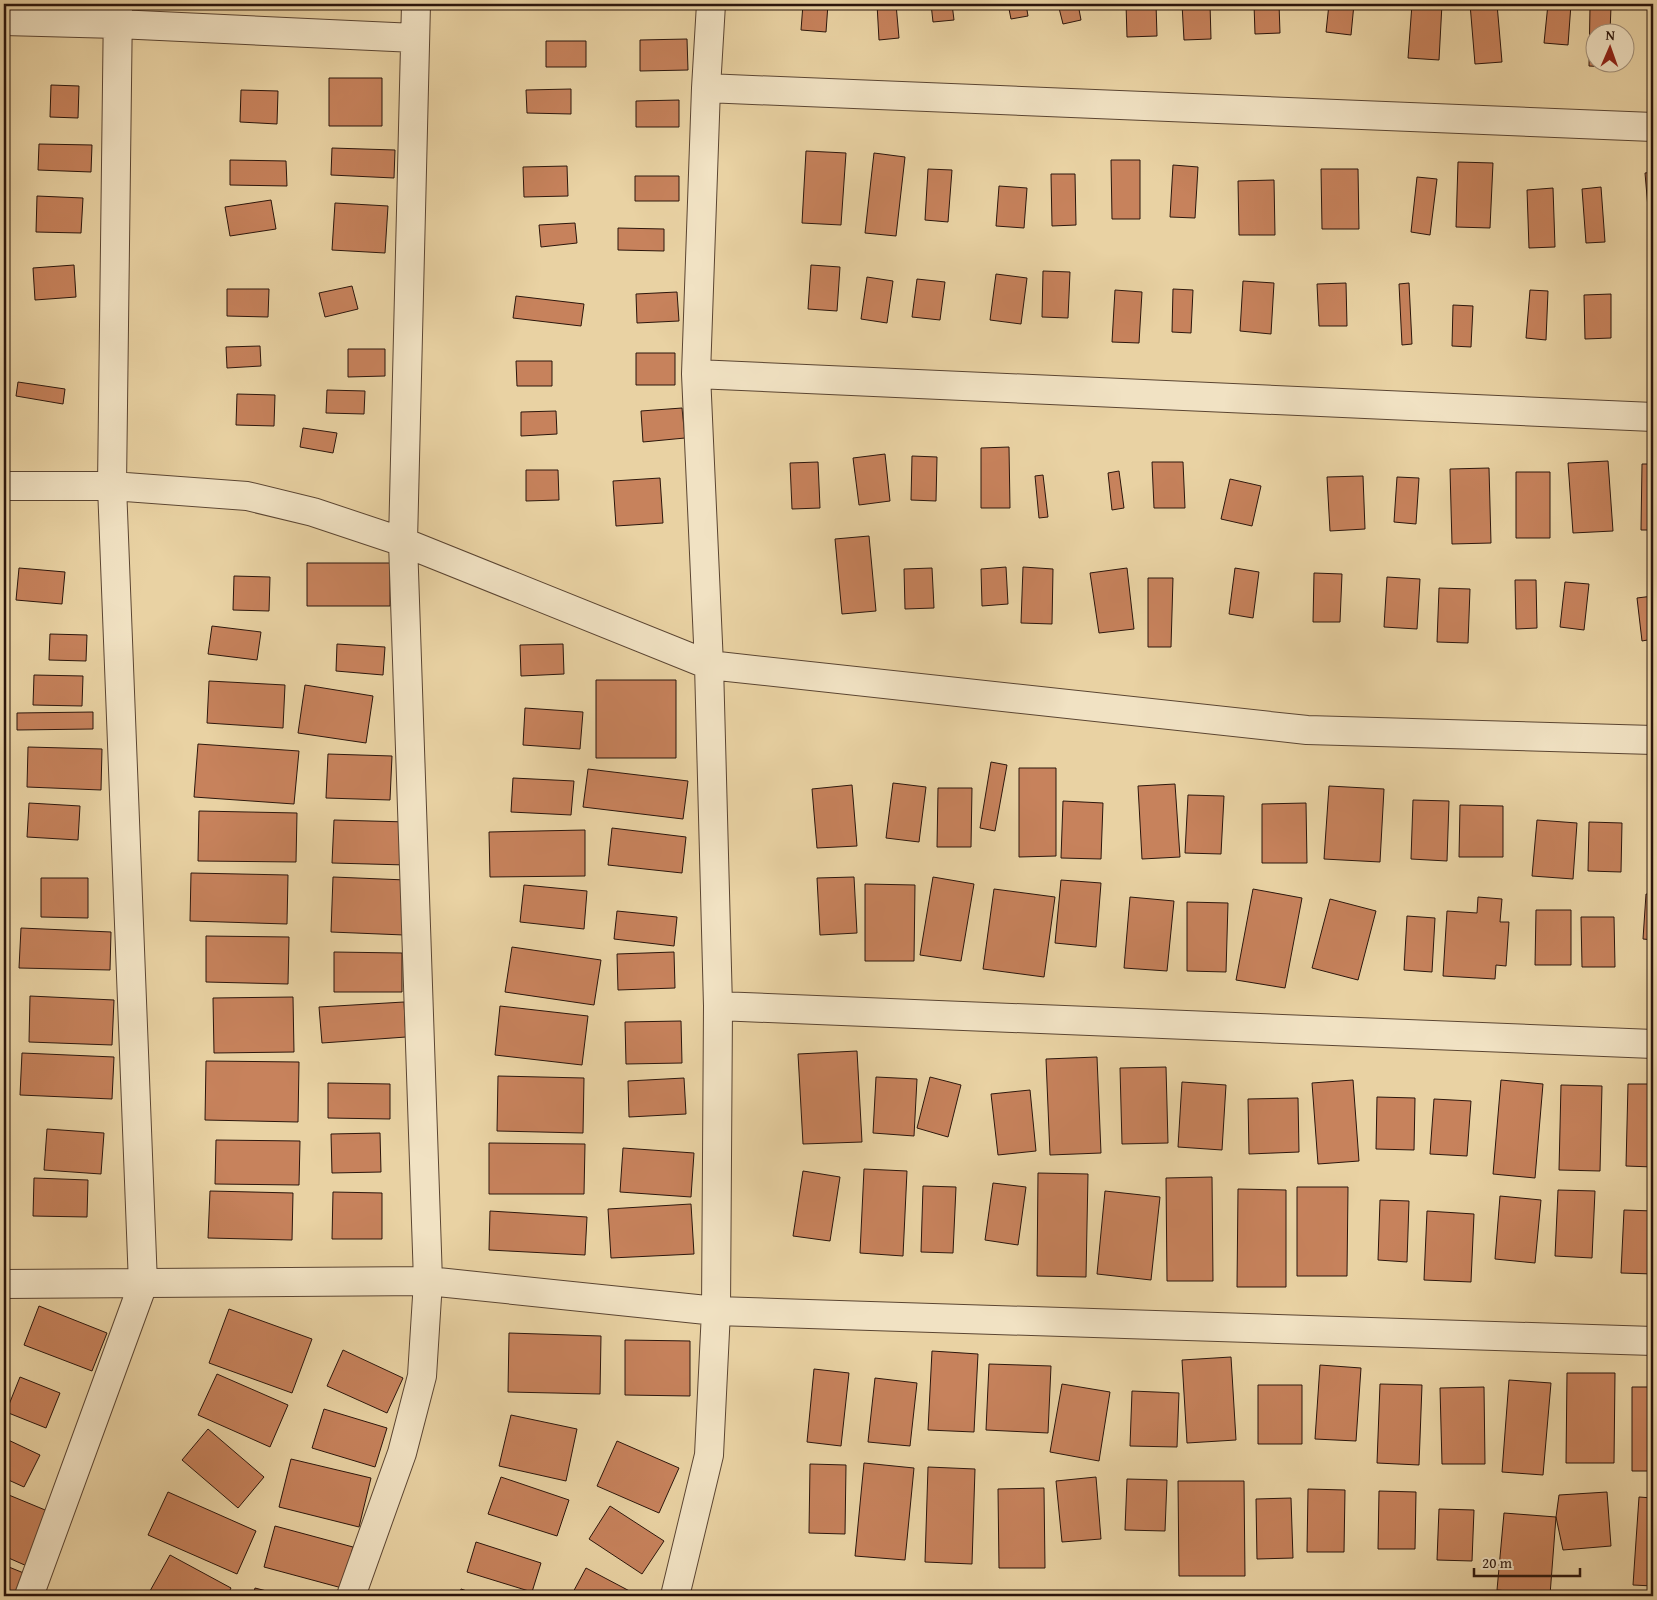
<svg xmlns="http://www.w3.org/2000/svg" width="1657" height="1600" font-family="'Gentium Book Plus',serif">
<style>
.building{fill:#c7825c;stroke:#2c160c}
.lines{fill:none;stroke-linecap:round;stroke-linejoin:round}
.minor-casing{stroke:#5b4532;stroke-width:30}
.minor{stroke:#f1e2c3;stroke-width:28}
</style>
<rect width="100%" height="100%" fill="#e9d2a3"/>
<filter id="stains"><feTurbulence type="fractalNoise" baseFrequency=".004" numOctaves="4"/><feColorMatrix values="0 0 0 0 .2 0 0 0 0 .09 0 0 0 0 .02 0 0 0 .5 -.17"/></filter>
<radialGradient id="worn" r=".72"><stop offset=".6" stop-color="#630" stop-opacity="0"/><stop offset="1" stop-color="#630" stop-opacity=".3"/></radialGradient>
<path class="building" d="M 803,4 L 828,4 L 826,32 L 801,30 Z
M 877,4 L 896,4 L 899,38 L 879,40 Z
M 931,4 L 952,4 L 954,20 L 933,22 Z
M 1008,4 L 1026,4 L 1028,16 L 1011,19 Z
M 1058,4 L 1078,4 L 1081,20 L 1063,24 Z
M 1126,4 L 1156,4 L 1157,36 L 1127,37 Z
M 1182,4 L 1210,4 L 1211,39 L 1184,40 Z
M 1254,4 L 1279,4 L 1280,33 L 1255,34 Z
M 1329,4 L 1354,4 L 1351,35 L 1326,32 Z
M 1412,4 L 1442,4 L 1439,60 L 1408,58 Z
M 1470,4 L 1497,4 L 1502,62 L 1475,64 Z
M 1548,4 L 1571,4 L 1568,45 L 1544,43 Z
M 1590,7 L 1611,7 L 1610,32 L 1594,32 L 1594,62 L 1610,62 L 1610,67 L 1589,66 Z
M 687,39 L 688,70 L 640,71 L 640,40 Z
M 546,41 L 586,41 L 586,67 L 546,67 Z
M 329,78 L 382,78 L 382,126 L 329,126 Z
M 51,85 L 79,86 L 78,118 L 50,117 Z
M 571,89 L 571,114 L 527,113 L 526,90 Z
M 241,90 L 278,91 L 277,124 L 240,122 Z
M 679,100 L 679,127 L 636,127 L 636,101 Z
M 39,144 L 92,145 L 91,172 L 38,170 Z
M 332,148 L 395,150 L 394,178 L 331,175 Z
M 806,151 L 846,153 L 841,225 L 802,223 Z
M 874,153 L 905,157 L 896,236 L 865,233 Z
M 230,160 L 286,161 L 287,186 L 230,185 Z
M 1111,160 L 1140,160 L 1140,219 L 1112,219 Z
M 1458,162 L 1493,163 L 1490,228 L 1456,227 Z
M 1173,165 L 1198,167 L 1195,218 L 1170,217 Z
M 567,166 L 568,196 L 524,197 L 523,167 Z
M 928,169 L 952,170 L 948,222 L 925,220 Z
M 1321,169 L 1358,169 L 1359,229 L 1322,229 Z
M 1653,172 L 1653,242 L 1651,243 L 1645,173 Z
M 1051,174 L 1075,174 L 1076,225 L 1052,226 Z
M 635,176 L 679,176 L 679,201 L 635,201 Z
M 1417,177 L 1437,179 L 1430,235 L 1411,232 Z
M 1274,180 L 1275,235 L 1239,235 L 1238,181 Z
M 999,186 L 1027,188 L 1024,228 L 996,226 Z
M 1601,187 L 1605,242 L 1586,243 L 1582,189 Z
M 1553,188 L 1555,247 L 1529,248 L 1527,190 Z
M 37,196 L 83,198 L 81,233 L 36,232 Z
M 271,200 L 276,229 L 230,236 L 225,207 Z
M 335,203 L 388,206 L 385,253 L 332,250 Z
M 575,223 L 577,243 L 541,247 L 539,225 Z
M 618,228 L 664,229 L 664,251 L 618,250 Z
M 74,265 L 76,297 L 35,300 L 33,268 Z
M 811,265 L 840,267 L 837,311 L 808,309 Z
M 1043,271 L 1070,272 L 1068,318 L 1042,317 Z
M 996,274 L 1027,278 L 1021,324 L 990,320 Z
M 867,277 L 893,281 L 887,323 L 861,319 Z
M 917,279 L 945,282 L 940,320 L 912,317 Z
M 1243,281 L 1274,283 L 1271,334 L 1240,331 Z
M 1346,283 L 1347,326 L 1319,326 L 1317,284 Z
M 1409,283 L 1412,344 L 1402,345 L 1399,284 Z
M 352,286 L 358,309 L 325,317 L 319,293 Z
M 227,289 L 269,289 L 268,317 L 227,316 Z
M 1173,289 L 1193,290 L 1191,333 L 1172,332 Z
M 1115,290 L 1142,292 L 1139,343 L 1112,342 Z
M 1530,290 L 1548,291 L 1546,340 L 1526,338 Z
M 677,292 L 679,321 L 637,323 L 636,294 Z
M 1611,294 L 1611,338 L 1585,339 L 1584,295 Z
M 516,296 L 584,304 L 581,326 L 513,318 Z
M 1453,305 L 1473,306 L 1471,347 L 1452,346 Z
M 260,346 L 261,366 L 227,368 L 226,347 Z
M 348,349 L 385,349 L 385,376 L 348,377 Z
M 636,353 L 675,353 L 675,385 L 636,385 Z
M 516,361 L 552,361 L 552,386 L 517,386 Z
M 18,382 L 65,389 L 63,404 L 16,396 Z
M 327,390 L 365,391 L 364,414 L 326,413 Z
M 237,394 L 275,395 L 274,426 L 236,425 Z
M 682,408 L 685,438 L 643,442 L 641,411 Z
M 556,411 L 557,434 L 521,436 L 521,412 Z
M 303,428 L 337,433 L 333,453 L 300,447 Z
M 1009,447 L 1010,508 L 981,508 L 981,448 Z
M 885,454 L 890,501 L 859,505 L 853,458 Z
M 912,456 L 937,457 L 936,501 L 911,500 Z
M 1608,461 L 1613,531 L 1573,533 L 1568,463 Z
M 818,462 L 820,508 L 792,509 L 790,463 Z
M 1152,462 L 1183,462 L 1185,508 L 1154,508 Z
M 1642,464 L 1653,464 L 1653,530 L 1641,530 Z
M 1489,468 L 1491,543 L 1452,544 L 1450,469 Z
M 526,470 L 558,470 L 559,500 L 526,501 Z
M 1119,471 L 1124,508 L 1112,510 L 1108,473 Z
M 1516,472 L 1550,472 L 1550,538 L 1516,538 Z
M 1043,475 L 1048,517 L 1039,518 L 1035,476 Z
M 1363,476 L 1365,529 L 1330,531 L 1327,477 Z
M 1397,477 L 1419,478 L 1416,524 L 1394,522 Z
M 660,478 L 663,523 L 616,526 L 613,481 Z
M 1230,479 L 1261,486 L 1252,526 L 1221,519 Z
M 869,536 L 876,611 L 842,614 L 835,539 Z
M 307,563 L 390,563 L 390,606 L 307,606 Z
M 1006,567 L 1008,604 L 982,606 L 981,569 Z
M 1023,567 L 1053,569 L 1052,624 L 1021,623 Z
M 19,568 L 65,572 L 62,604 L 16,600 Z
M 932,568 L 934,608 L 905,609 L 904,569 Z
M 1127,568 L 1134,629 L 1099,633 L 1090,573 Z
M 1235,568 L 1259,572 L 1253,618 L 1229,614 Z
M 1314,573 L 1342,574 L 1340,622 L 1313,622 Z
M 234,576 L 270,577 L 269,611 L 233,610 Z
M 1387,577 L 1420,579 L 1417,629 L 1384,627 Z
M 1148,578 L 1173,578 L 1171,647 L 1148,647 Z
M 1515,580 L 1536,580 L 1537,628 L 1516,629 Z
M 1565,582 L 1589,584 L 1584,630 L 1560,627 Z
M 1439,588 L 1470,589 L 1468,643 L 1437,642 Z
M 1653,596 L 1653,639 L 1642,641 L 1637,598 Z
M 212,626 L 261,632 L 257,660 L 208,654 Z
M 50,634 L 87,635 L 86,661 L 49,660 Z
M 337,644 L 385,647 L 383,675 L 336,671 Z
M 563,644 L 564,674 L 521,676 L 520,645 Z
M 34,675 L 83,676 L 82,706 L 33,705 Z
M 596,680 L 676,680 L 676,758 L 596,758 Z
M 209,681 L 285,685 L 283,728 L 207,723 Z
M 305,685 L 373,696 L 366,743 L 298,733 Z
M 525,708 L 583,712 L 580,749 L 523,745 Z
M 93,712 L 93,729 L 17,730 L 17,713 Z
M 198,744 L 299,751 L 294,804 L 194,797 Z
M 28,747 L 102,749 L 101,790 L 27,787 Z
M 328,754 L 392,756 L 390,800 L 326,798 Z
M 991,762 L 1007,765 L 995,831 L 980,828 Z
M 1019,768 L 1056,768 L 1056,856 L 1019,857 Z
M 588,769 L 688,781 L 683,819 L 583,807 Z
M 513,778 L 574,781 L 571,815 L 511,812 Z
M 893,783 L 926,787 L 919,842 L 886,838 Z
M 1175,784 L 1180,857 L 1142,859 L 1138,786 Z
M 852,785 L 857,846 L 817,848 L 812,789 Z
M 1329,786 L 1384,789 L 1380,862 L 1324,859 Z
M 938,788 L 972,788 L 971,847 L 937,847 Z
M 1188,795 L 1224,796 L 1221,854 L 1185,853 Z
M 1413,800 L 1449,801 L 1447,861 L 1411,859 Z
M 1063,801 L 1103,803 L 1101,859 L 1061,858 Z
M 29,803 L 80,806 L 78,840 L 27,837 Z
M 1306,803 L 1307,863 L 1262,863 L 1262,804 Z
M 1460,805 L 1503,806 L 1503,857 L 1459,857 Z
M 199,811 L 297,813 L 296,862 L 198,861 Z
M 334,820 L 407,822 L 406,865 L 332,863 Z
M 1537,820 L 1577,823 L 1573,879 L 1532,876 Z
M 1589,822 L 1622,823 L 1621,872 L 1588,871 Z
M 612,828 L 686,837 L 682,873 L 608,865 Z
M 585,830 L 585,876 L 490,877 L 489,832 Z
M 191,873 L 288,875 L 287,924 L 190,921 Z
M 333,877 L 406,880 L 404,935 L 331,932 Z
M 854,877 L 857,933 L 820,935 L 817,878 Z
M 933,877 L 974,884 L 961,961 L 920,955 Z
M 41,878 L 88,878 L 88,918 L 41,917 Z
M 1061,880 L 1101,883 L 1096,947 L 1055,943 Z
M 865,884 L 915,885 L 914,961 L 865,961 Z
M 524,885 L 587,891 L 584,929 L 520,922 Z
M 994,889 L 1055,897 L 1044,977 L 983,969 Z
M 1253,889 L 1302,898 L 1285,988 L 1236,980 Z
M 1646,894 L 1653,895 L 1653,940 L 1643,939 Z
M 1130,897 L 1174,901 L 1167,971 L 1124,968 Z
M 1478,897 L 1502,899 L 1500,922 L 1509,922 L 1506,966 L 1496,965 L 1495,979 L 1443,976 L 1447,911 L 1477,913 Z
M 1330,899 L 1376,911 L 1358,980 L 1312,968 Z
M 1187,902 L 1228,903 L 1226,972 L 1187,971 Z
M 1536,910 L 1571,910 L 1571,965 L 1535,965 Z
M 617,911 L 677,917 L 674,946 L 614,939 Z
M 1407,916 L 1435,918 L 1432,972 L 1404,970 Z
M 1581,917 L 1614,917 L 1615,967 L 1582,967 Z
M 21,928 L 111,932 L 110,970 L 19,968 Z
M 206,936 L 289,937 L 288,984 L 206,982 Z
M 512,947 L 601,960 L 594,1005 L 505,992 Z
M 334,952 L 402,953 L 402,992 L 334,992 Z
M 674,952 L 675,988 L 618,990 L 617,954 Z
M 30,996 L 114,1000 L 112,1045 L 29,1042 Z
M 293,997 L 294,1052 L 214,1053 L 213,998 Z
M 404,1002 L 406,1037 L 322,1043 L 319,1007 Z
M 500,1006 L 588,1016 L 582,1065 L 495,1055 Z
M 681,1021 L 682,1063 L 626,1064 L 625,1022 Z
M 857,1051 L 862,1142 L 803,1144 L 798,1054 Z
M 22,1053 L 114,1057 L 112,1099 L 20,1095 Z
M 1097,1057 L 1101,1153 L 1050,1155 L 1046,1059 Z
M 206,1061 L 299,1062 L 298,1122 L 205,1120 Z
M 1166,1067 L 1168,1143 L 1122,1144 L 1120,1068 Z
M 498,1076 L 584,1078 L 583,1133 L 497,1131 Z
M 876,1077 L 917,1079 L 914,1136 L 873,1133 Z
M 930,1077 L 961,1085 L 948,1137 L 917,1128 Z
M 684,1078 L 686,1114 L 629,1117 L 628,1081 Z
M 1353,1080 L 1359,1161 L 1318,1164 L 1312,1083 Z
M 1501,1080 L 1543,1084 L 1535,1178 L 1493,1174 Z
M 1182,1082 L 1226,1085 L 1222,1150 L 1178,1147 Z
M 328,1083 L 390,1084 L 390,1119 L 328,1118 Z
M 1628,1084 L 1653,1084 L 1653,1167 L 1626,1166 Z
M 1561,1085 L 1602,1086 L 1600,1171 L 1559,1170 Z
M 1030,1090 L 1036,1151 L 998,1155 L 991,1094 Z
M 1377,1097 L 1415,1098 L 1414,1150 L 1376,1149 Z
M 1298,1098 L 1299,1152 L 1249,1154 L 1248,1099 Z
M 1434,1099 L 1471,1101 L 1467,1156 L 1430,1154 Z
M 47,1129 L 104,1133 L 101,1174 L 44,1170 Z
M 380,1133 L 381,1172 L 332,1173 L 331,1134 Z
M 216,1140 L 300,1141 L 299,1185 L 215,1184 Z
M 489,1143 L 585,1144 L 584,1194 L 489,1194 Z
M 623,1148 L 694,1153 L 691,1197 L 620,1192 Z
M 864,1169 L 907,1171 L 903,1256 L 860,1253 Z
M 803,1171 L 840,1177 L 830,1241 L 793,1236 Z
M 1038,1173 L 1088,1174 L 1086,1277 L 1037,1276 Z
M 1212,1177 L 1213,1281 L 1167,1281 L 1166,1178 Z
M 34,1178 L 88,1180 L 87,1217 L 33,1216 Z
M 993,1183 L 1026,1187 L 1018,1245 L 985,1240 Z
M 923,1186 L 956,1187 L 953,1253 L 921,1252 Z
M 1297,1187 L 1348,1187 L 1347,1276 L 1297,1276 Z
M 1238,1189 L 1286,1190 L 1286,1287 L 1237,1287 Z
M 1558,1190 L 1595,1191 L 1592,1258 L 1555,1256 Z
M 210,1191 L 293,1193 L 292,1240 L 208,1238 Z
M 1105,1191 L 1160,1197 L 1151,1280 L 1097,1274 Z
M 333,1192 L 382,1193 L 382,1239 L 332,1239 Z
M 1500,1196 L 1541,1200 L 1535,1263 L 1495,1259 Z
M 1380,1200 L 1409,1201 L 1407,1262 L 1378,1260 Z
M 691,1204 L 694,1254 L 611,1258 L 608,1209 Z
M 1624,1210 L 1653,1211 L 1653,1274 L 1621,1273 Z
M 490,1211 L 587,1217 L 585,1255 L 489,1250 Z
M 1427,1211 L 1474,1214 L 1471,1282 L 1424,1280 Z
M 39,1306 L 107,1333 L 92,1371 L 24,1345 Z
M 229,1309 L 312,1339 L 292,1393 L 209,1363 Z
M 509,1333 L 601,1336 L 600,1394 L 508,1392 Z
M 625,1340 L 690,1341 L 690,1396 L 625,1395 Z
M 343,1350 L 403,1378 L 387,1413 L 327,1386 Z
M 932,1351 L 978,1354 L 974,1432 L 928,1430 Z
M 1231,1357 L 1236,1440 L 1187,1443 L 1182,1360 Z
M 989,1364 L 1051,1366 L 1048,1433 L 986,1430 Z
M 1320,1365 L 1361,1368 L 1356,1441 L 1315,1439 Z
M 814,1369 L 849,1373 L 841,1446 L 807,1442 Z
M 1567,1373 L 1615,1373 L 1614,1463 L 1566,1463 Z
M 217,1374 L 288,1405 L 270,1447 L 198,1415 Z
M 20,1377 L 60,1393 L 46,1428 L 6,1412 Z
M 875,1378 L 917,1383 L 910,1446 L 868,1442 Z
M 1509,1380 L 1551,1383 L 1543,1475 L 1502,1472 Z
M 1062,1384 L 1110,1392 L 1099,1461 L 1050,1452 Z
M 1380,1384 L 1422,1385 L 1419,1465 L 1377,1463 Z
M 1258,1385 L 1302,1385 L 1302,1444 L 1258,1444 Z
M 1484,1387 L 1485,1464 L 1442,1464 L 1440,1388 Z
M 1632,1387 L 1653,1387 L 1653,1471 L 1632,1471 Z
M 1132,1391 L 1179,1393 L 1177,1447 L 1130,1446 Z
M 324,1409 L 387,1428 L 375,1467 L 312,1448 Z
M 511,1415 L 577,1429 L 566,1481 L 499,1466 Z
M 208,1429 L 264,1477 L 238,1508 L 182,1460 Z
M 4,1438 L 40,1455 L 24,1487 L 4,1478 Z
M 617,1441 L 679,1468 L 659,1513 L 597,1486 Z
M 291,1459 L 371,1478 L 359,1527 L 279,1507 Z
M 864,1463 L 914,1468 L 905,1560 L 855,1556 Z
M 810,1464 L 846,1465 L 845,1534 L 809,1533 Z
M 928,1467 L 975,1469 L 972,1564 L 925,1562 Z
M 501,1477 L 569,1500 L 557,1536 L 488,1514 Z
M 1096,1477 L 1101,1539 L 1062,1542 L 1056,1481 Z
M 1127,1479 L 1167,1480 L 1165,1531 L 1125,1530 Z
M 1178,1481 L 1244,1481 L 1245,1576 L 1179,1576 Z
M 1044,1488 L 1045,1568 L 999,1568 L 998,1489 Z
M 1308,1489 L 1345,1490 L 1344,1552 L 1307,1552 Z
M 1379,1491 L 1416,1492 L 1415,1549 L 1378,1549 Z
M 168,1492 L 256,1531 L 237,1574 L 148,1535 Z
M 1607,1492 L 1611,1546 L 1563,1550 L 1556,1517 L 1559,1495 Z
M 4,1493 L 50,1512 L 27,1566 L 4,1556 Z
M 1639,1497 L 1653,1498 L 1653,1586 L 1633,1585 Z
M 1291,1498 L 1293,1558 L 1257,1559 L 1256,1499 Z
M 610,1506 L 664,1541 L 642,1574 L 589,1539 Z
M 1439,1509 L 1474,1510 L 1472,1561 L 1437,1560 Z
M 1504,1513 L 1556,1517 L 1550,1595 L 1497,1590 Z
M 275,1526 L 353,1547 L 342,1588 L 264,1567 Z
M 476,1542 L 541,1563 L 532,1592 L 467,1572 Z
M 170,1555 L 231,1588 L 227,1596 L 160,1596 L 150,1591 Z
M 4,1565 L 31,1576 L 23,1596 L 4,1596 Z
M 586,1568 L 639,1596 L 571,1596 Z
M 255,1588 L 286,1596 L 253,1596 Z
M 461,1589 L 482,1596 L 459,1596 Z"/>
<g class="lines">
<g class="minor-casing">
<path id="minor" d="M 4,21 L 117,24 L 415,38
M 706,88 L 1653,127
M 696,374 L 1653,417
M 4,486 L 112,486 L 247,496 L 313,512 L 403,542 L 709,665 L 1307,730 L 1653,740
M 718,1006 L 1653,1044
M 4,1284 L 428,1281 L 716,1311 L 1653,1341
M 29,1596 L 143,1284 L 112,486 L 118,4
M 351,1596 L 402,1453 L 422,1376 L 428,1281 L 403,542 L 416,4
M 675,1596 L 709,1455 L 716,1311 L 718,1006 L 709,665 L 696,374 L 706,88 L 711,4"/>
</g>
<use href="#minor" class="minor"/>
</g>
<rect width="1657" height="1600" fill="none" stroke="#e9d2a3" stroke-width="20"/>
<rect x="5" y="5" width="1647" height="1590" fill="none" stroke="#2c160c" stroke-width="2.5"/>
<rect x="10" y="10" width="1637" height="1580" fill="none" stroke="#2c160c"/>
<g transform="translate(1610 48) rotate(2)"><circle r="24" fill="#f1e2c3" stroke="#a2907a"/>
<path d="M0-4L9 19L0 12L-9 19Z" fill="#8f2418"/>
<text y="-8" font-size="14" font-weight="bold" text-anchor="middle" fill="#2c160c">N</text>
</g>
<path d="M1474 1568v8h106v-8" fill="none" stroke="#2c160c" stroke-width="2.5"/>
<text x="1482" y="1568" font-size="15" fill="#2c160c" stroke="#f1e2c3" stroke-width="4" paint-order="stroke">20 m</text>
<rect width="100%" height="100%" filter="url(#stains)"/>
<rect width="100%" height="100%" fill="url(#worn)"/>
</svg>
